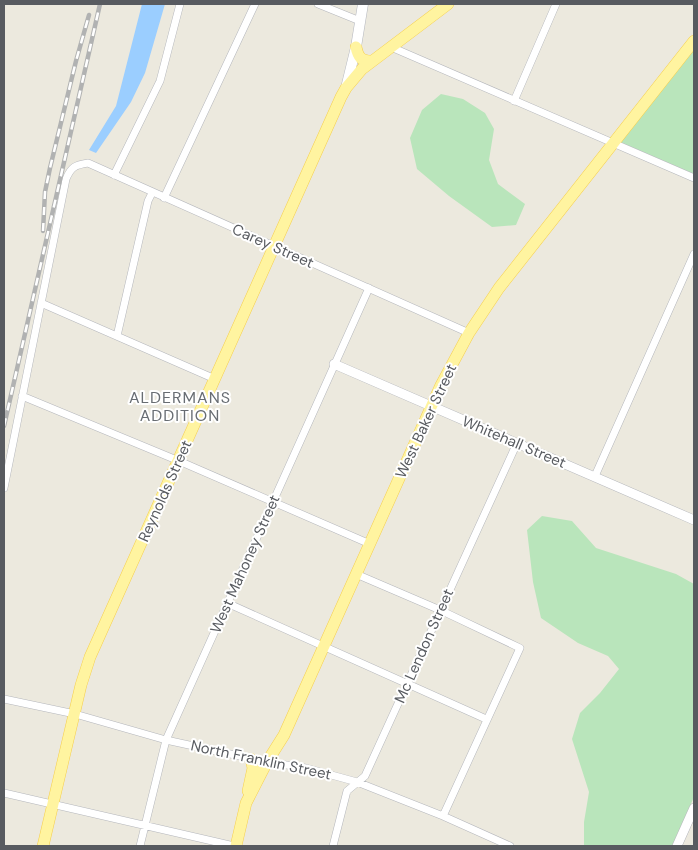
<svg xmlns="http://www.w3.org/2000/svg" width="698" height="850" font-family="'DM Sans',sans-serif">
<style>
.green{fill:#b9e5bb}
.water{fill:#9bceff}
.lines{fill:none;stroke-linecap:round;stroke-linejoin:round}
.minor-casing{stroke:#b5b7bc;stroke-width:8}
.tertiary-casing{stroke:#b5b7bc;stroke-width:10}
.secondary-casing{stroke:#b5b8bf;stroke-width:11}
.primary-casing{stroke:#f6cf4d;stroke-width:12}
.minor{stroke:#fff;stroke-width:7}
.tertiary{stroke:#fff;stroke-width:9}
.secondary{stroke:#fff;stroke-width:10}
.primary{stroke:#fff4a0;stroke-width:11}
.rail-casing{stroke:#b1b2b2;stroke-width:4.5}
.rail{stroke:#fff;stroke-width:2.5;stroke-dasharray:8;stroke-linecap:butt}
.labels{text-anchor:middle;stroke-width:4;stroke-linejoin:round;paint-order:stroke}
.street-label{font-size:15px;fill:#585b60;stroke:#fff}
.neighbourhood-label{font-size:16px;letter-spacing:1px;fill:#686d73;stroke:#fff}
</style>
<rect width="100%" height="100%" fill="#ece9de"/>
<path class="green" d="M 694,48 L 694,174 L 620,142 Z
M 441,94 L 463,99 L 485,113 L 494,129 L 489,160 L 498,184 L 525,204 L 516,225 L 492,227 L 449,196 L 417,169 L 410,138 L 422,110 Z
M 542,516 L 572,521 L 596,548 L 676,574 L 694,584 L 694,797 L 672,846 L 584,846 L 584,822 L 589,792 L 572,739 L 580,713 L 600,693 L 619,669 L 608,656 L 578,643 L 541,618 L 533,582 L 527,530 Z"/>
<path class="water" d="M 142,4 L 165,4 L 145,73 L 131,102 L 96,153 L 89,150 L 116,106 Z"/>
<g class="lines">
<g class="minor-casing">
<path id="minor" d="M 318,4 L 360,21
M 391,47 L 694,178
M 514,101 L 556,4
M 114,175 L 160,81 L 180,4
M 164,198 L 255,4
M 41,303 L 215,379
M 117,336 L 148,201 L 152,193
M 22,396 L 179,461 L 370,544
M 595,476 L 694,254
M 4,488 L 66,179 C 71,167 75,165 88,163 L 469,333
M 356,574 L 440,610 L 520,648 L 443,816
M 227,603 L 486,719
M 4,699 L 75,714 L 166,740 L 267,762 L 306,768 L 357,782 L 443,816 L 510,846
M 4,793 L 234,846
M 140,846 L 166,740 L 369,288
M 333,846 L 347,791 L 365,776 L 517,443"/>
</g>
<g class="tertiary-casing">
<path id="tertiary" d="M 334,364 L 694,520
M 677,846 L 694,808"/>
</g>
<g class="secondary-casing">
<path id="secondary" d="M 346,88 L 356,47 L 363,4"/>
</g>
<g class="primary-casing">
<path id="primary" d="M 356,47 C 358,57 361,61 371,61
M 248,791 L 253,768 L 251,759
M 43,846 L 81,685 L 90,657 L 341,97 L 346,88 L 362,69 L 448,4
M 236,846 L 246,803 L 267,762 L 284,735 L 441,385 L 469,333 L 499,288 L 694,41"/>
</g>
<use href="#minor" class="minor"/>
<use href="#tertiary" class="tertiary"/>
<use href="#secondary" class="secondary"/>
<use href="#primary" class="primary"/>
<g class="rail-casing">
<path id="rail" d="M 43,231 L 45,192 L 50,168 L 76,61 L 89,15
M 4,426 L 100,4"/>
</g>
<use href="#rail" class="rail"/>
</g>
<g class="labels">
<g class="street-label">
<text transform="translate(273 246) rotate(24)" y="5">Carey Street</text>
<text transform="translate(426 421) rotate(-65)" y="5">West Baker Street</text>
<text transform="translate(514 442) rotate(23)" y="5">Whitehall Street</text>
<text transform="translate(165 491) rotate(-66)" y="5">Reynolds Street</text>
<text transform="translate(245 564) rotate(-66)" y="5">West Mahoney Street</text>
<text transform="translate(424 646) rotate(-66)" y="5">Mc Lendon Street</text>
<text transform="translate(261 760) rotate(12)" y="5">North Franklin Street</text>
</g>
<g class="neighbourhood-label">
<text x="180" y="403">ALDERMANS<tspan x="180" dy="18">ADDITION</tspan></text>
</g>
</g>
<rect width="698" height="850" fill="none" stroke="#585b60" stroke-width="10"/>
</svg>
